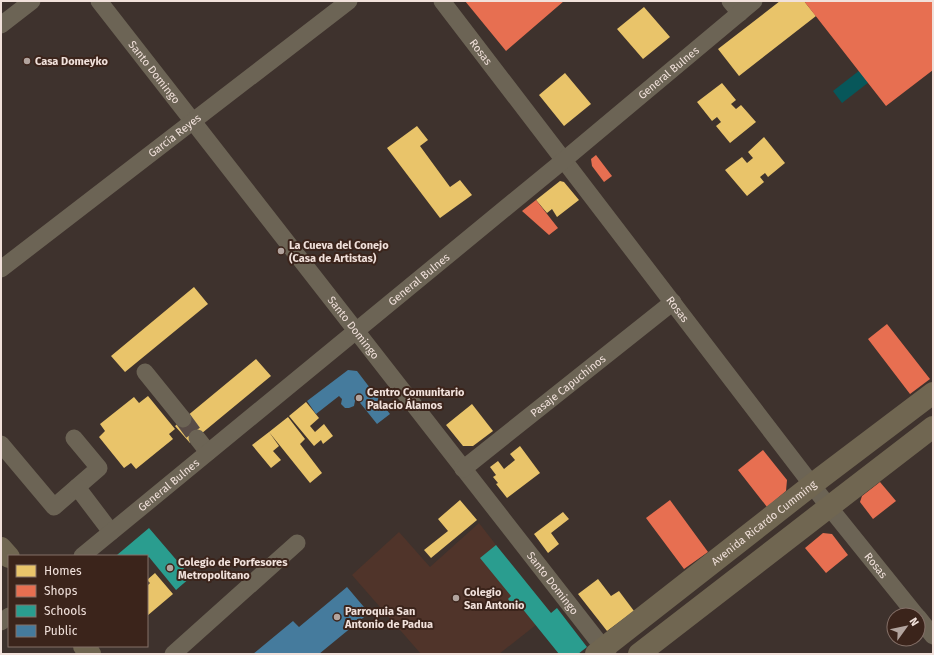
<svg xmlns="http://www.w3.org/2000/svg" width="934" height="655" font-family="'Fira Sans',sans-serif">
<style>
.built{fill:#50342a}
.water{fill:#07575a}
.homes{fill:#e9c46a}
.shops{fill:#e76f51}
.schools{fill:#2a9d8f}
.public{fill:#457b9d}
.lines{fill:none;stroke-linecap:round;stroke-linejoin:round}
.minor-tunnel{stroke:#594c47;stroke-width:17;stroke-dasharray:17 8;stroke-linecap:butt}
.minor{stroke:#6c6455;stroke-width:17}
.major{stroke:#706651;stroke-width:22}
.poi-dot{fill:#b2a49e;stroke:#3b241b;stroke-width:1.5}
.labels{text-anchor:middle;stroke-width:4;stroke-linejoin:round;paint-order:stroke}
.street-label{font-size:11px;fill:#f1e1db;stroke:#3b241b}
.poi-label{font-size:11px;font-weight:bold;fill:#f1e1db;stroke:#3b241b;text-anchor:start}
</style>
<rect width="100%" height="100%" fill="#3e322d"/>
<path class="built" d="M 479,523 L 496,545 L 551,613 L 499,654 L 421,654 L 352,575 L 399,532 L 430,567 Z"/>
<path class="water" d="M 860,70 L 869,82 L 842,103 L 833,91 Z"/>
<path class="homes" d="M 780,1 L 804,1 L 816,16 L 739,76 L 718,49 Z
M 644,7 L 670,37 L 643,59 L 617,29 Z
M 565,73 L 591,104 L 564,126 L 539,95 Z
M 722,83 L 736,100 L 731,104 L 736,109 L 741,105 L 756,122 L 730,143 L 716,126 L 721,122 L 717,117 L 712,121 L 697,102 Z
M 417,126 L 428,140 L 420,146 L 450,187 L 460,180 L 472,195 L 440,218 L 387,148 Z
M 764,137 L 785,163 L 768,177 L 765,173 L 760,177 L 764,182 L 747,196 L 725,170 L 742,157 L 747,163 L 753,158 L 748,152 Z
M 560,181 L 564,182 L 579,200 L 557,217 L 552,209 L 547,213 L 536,200 Z
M 194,287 L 208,304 L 125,372 L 111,356 Z
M 256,359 L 271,376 L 190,443 L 175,426 Z
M 148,396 L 175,429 L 169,434 L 173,439 L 136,469 L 131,463 L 124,468 L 99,437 L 105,431 L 100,424 L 134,397 L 139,403 Z
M 306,402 L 319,418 L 310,426 L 315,432 L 324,424 L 333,436 L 323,444 L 321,440 L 314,446 L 289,416 Z
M 472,404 L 493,431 L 473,446 L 463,446 L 446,425 Z
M 288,417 L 305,439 L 300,444 L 322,473 L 310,483 L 269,432 Z
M 269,432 L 279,446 L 273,451 L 281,460 L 271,468 L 252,445 Z
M 520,446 L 540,473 L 507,498 L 496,484 L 498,483 L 493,477 L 496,475 L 490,467 L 498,461 L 504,469 L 515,460 L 510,454 Z
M 460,500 L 477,520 L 431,558 L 424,550 L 448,531 L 438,519 Z
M 563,512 L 569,519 L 551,533 L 559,544 L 548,553 L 534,534 Z
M 155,573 L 173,594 L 147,616 L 147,586 L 150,583 L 147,580 Z
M 598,579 L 611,596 L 619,591 L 634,611 L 607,631 L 578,594 Z"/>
<path class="shops" d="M 465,1 L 564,1 L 506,51 Z
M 804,1 L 933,1 L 933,70 L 886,106 Z
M 596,155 L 612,176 L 604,182 L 592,166 L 591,159 Z
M 536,200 L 558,228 L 549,235 L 522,211 Z
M 887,324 L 930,379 L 910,394 L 868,339 Z
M 763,450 L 787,480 L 786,491 L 767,507 L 738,470 Z
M 880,482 L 896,501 L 873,519 L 860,502 L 862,496 Z
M 670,500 L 708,552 L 684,569 L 646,518 Z
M 823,533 L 832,534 L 848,555 L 826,573 L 805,548 Z"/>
<path class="schools" d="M 149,528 L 191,577 L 176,590 L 149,557 L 147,558 L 147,556 L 118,556 L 117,555 Z
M 496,545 L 551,613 L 557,608 L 587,647 L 578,654 L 559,654 L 517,602 L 513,605 L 508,599 L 511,596 L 480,558 Z"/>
<path class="public" d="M 348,370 L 357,371 L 390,414 L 377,424 L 357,399 L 355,401 L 354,406 L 349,408 L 345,408 L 341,404 L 342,399 L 339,396 L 316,414 L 307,401 Z
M 347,587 L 369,613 L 319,654 L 253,654 L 293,621 L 299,627 Z"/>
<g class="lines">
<path class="minor-tunnel" d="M 183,419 L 197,438"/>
<g class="minor">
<path id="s1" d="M 99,1 L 608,654"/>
<path id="s2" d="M 442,1 L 829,507 L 916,615"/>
<path d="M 730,1 L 740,13"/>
<path d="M 1,25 L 32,1"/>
<path id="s3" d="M 1,269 L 349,1"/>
<path d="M 145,372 L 183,419"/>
<path d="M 197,438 L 208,452"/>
<path d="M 1,444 L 54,507 L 99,468 L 74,438"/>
<path id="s4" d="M 463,469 L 673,302"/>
<path d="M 77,487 L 111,532"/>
<path id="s5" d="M 82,556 L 564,160 L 754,1"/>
<path d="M 918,617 L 933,636"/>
<path d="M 1,622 L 9,616"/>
<path d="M 173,654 L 297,543"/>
</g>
<g class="major">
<path d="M 1,548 L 9,557"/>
<path d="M 84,646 L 90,654"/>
<path id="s6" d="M 596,654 L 822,477 L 933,393"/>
<path d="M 639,654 L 829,507 L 933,427"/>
</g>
</g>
<g class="poi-dot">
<circle cx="27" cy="61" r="4"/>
<circle cx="281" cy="251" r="4"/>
<circle cx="359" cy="398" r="4"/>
<circle cx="170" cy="568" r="4"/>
<circle cx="456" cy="598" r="4"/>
<circle cx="337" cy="617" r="4"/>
</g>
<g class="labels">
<g class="street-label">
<text dy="4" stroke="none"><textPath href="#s2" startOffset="64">Rosas</textPath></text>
<text dy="4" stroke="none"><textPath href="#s1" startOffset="90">Santo Domingo</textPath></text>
<text dy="4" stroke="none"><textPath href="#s5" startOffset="760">General Bulnes</textPath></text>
<text dy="4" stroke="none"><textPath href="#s3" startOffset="219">García Reyes</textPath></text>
<text dy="4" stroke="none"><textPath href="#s5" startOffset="436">General Bulnes</textPath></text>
<text dy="4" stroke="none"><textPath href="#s2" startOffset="388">Rosas</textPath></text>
<text dy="4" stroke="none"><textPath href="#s1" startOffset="414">Santo Domingo</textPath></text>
<text dy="4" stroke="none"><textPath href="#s4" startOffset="134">Pasaje Capuchinos</textPath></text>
<text dy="4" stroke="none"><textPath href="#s5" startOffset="112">General Bulnes</textPath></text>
<text dy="4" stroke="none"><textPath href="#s6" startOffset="213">Avenida Ricardo Cumming</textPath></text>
<text dy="4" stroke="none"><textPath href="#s2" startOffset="712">Rosas</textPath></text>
<text dy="4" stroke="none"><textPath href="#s1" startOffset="738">Santo Domingo</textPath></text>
</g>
<g class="poi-label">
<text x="35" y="65">Casa Domeyko</text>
<text x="289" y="249">La Cueva del Conejo<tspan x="289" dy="13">(Casa de Artistas)</tspan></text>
<text x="367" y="396">Centro Comunitario<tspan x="367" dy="13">Palacio Álamos</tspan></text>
<text x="178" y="566">Colegio de Porfesores<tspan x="178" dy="13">Metropolitano</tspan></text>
<text x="464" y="596">Colegio<tspan x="464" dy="13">San Antonio</tspan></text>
<text x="345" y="615">Parroquia San<tspan x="345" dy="13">Antonio de Padua</tspan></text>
</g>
</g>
<rect width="934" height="655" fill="none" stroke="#f1e1db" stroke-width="4"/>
<rect x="8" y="555" width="140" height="92" fill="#3b241b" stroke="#847068"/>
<rect x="16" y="565" width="20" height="12" fill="#e9c46a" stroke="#847068"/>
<text x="44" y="575" font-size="12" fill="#f1e1db">Homes</text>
<rect x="16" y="585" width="20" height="12" fill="#e76f51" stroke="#847068"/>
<text x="44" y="595" font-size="12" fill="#f1e1db">Shops</text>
<rect x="16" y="605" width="20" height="12" fill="#2a9d8f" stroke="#847068"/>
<text x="44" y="615" font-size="12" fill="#f1e1db">Schools</text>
<rect x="16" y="625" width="20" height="12" fill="#457b9d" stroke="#847068"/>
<text x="44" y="635" font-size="12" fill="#f1e1db">Public</text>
<g transform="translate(906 627) rotate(57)"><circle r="19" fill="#3b241b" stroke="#847068"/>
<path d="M0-3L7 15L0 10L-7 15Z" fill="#b2a49e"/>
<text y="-6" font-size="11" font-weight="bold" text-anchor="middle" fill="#f1e1db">N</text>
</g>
</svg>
